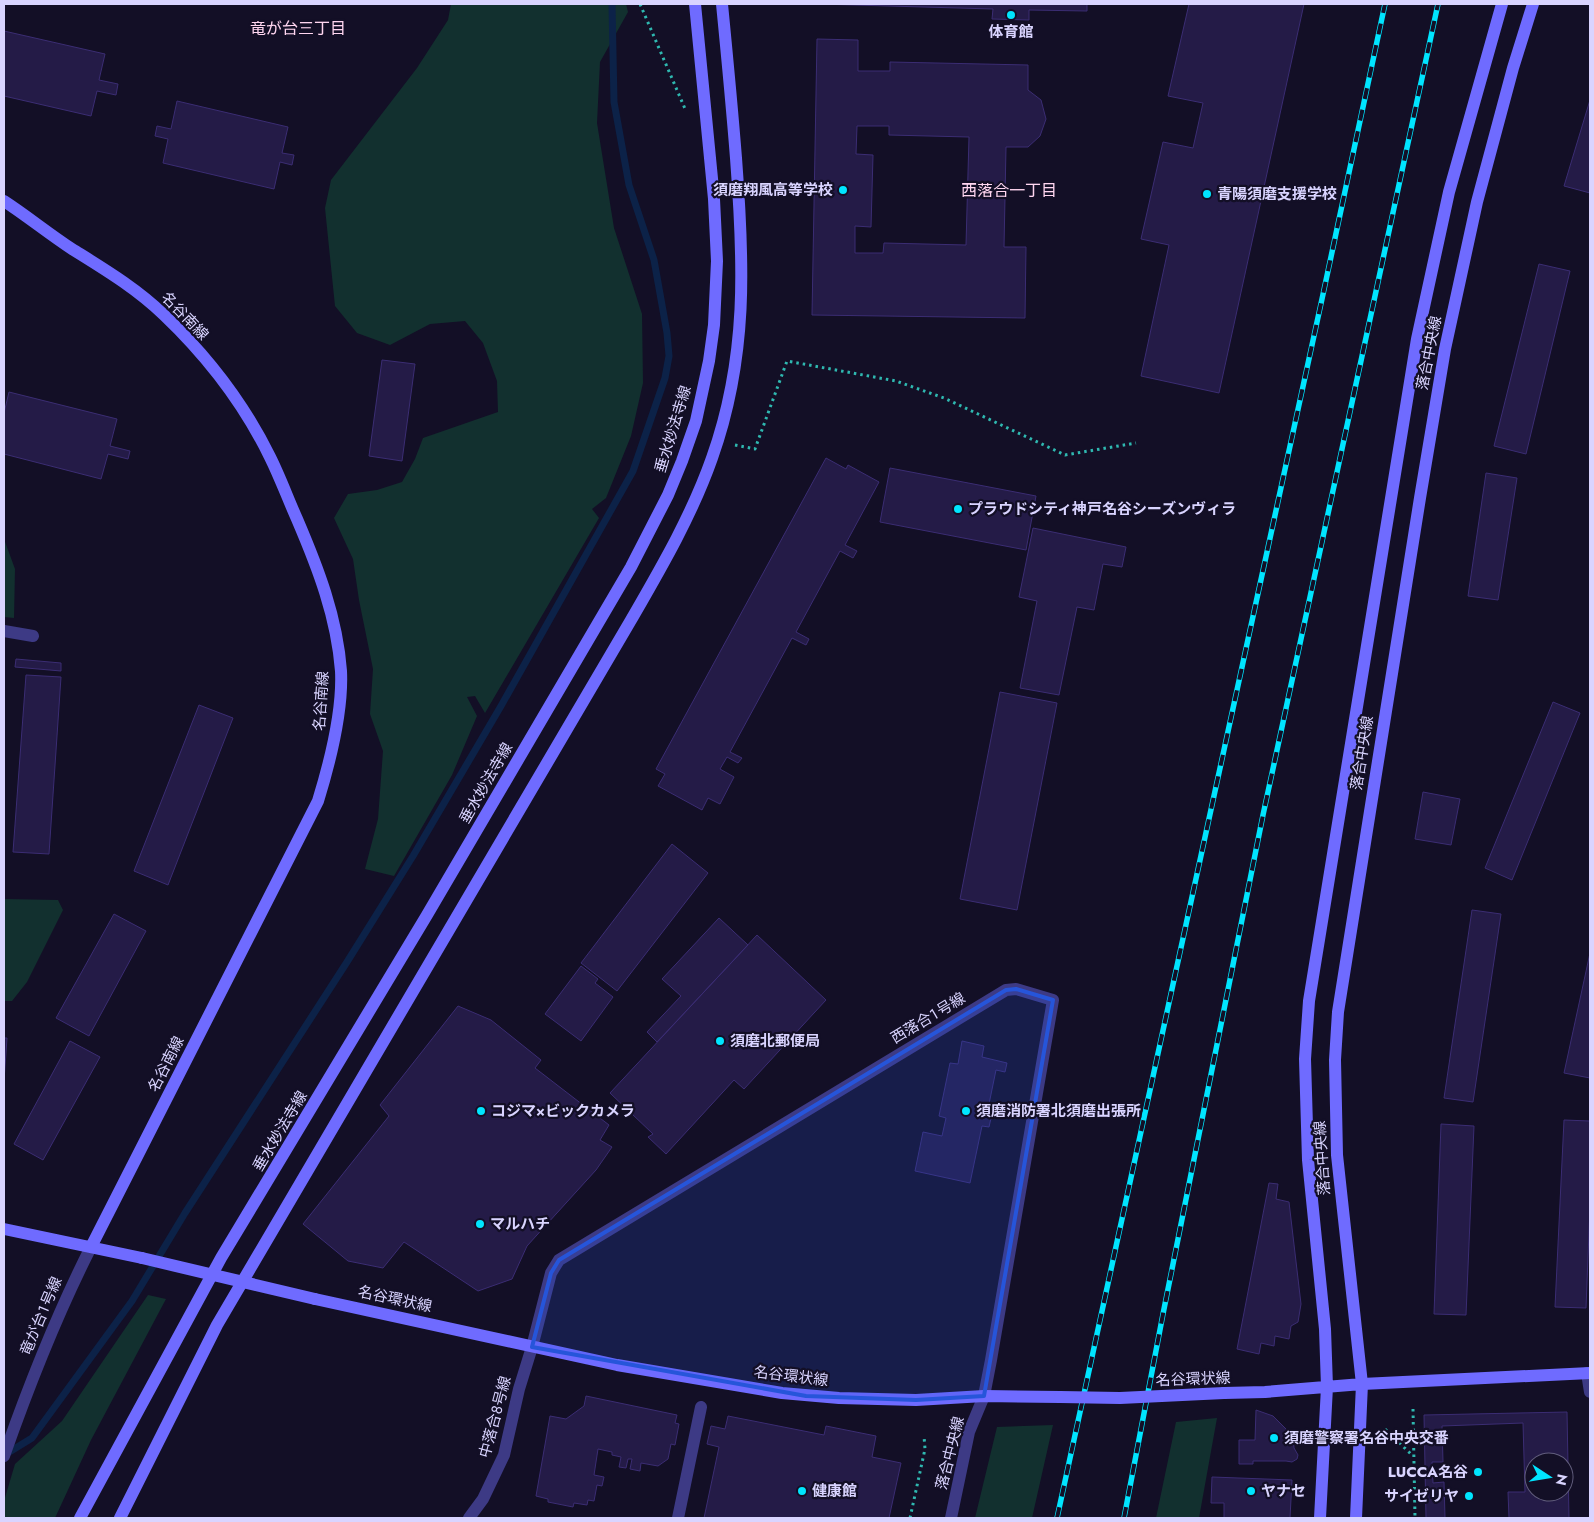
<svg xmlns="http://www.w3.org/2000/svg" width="1594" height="1522" font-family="Jost,'Noto Sans JP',sans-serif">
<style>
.green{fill:#12302f}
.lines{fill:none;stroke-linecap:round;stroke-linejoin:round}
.stream{stroke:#0c2248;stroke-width:7}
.building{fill:#241b47;stroke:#3b2d73;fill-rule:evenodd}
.path{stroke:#2fb8b0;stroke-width:3;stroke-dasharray:2.5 4;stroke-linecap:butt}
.street{stroke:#3d3a85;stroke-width:12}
.secondary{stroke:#6f6bff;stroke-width:12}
.rail-casing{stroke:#00e5ff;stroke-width:5.5}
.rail{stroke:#130f26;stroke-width:4;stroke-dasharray:11;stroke-linecap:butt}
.secondary-bridge{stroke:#6f6bff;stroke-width:12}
.marked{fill:#2655da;fill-opacity:0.2;stroke:#2655da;stroke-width:4;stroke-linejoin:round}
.poi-dot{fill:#00e5ff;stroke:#130f26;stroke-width:2}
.labels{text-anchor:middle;stroke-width:4.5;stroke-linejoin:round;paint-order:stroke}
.poi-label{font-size:15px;font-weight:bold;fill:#d9d4ff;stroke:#130f26;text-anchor:start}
.street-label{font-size:15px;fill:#d9d4ff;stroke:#130f26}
.neighbourhood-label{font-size:16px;fill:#ffd6f0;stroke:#130f26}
</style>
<rect width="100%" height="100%" fill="#130f26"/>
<path class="green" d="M 451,4 L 626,4 L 628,12 L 600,62 L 597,123 L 614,228 L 642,314 L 643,383 L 631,436 L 606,498 L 592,509 L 599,518 L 485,713 L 475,696 L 467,697 L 477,716 L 452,775 L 394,876 L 365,869 L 378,819 L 383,751 L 370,714 L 373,669 L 359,600 L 353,559 L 334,518 L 348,494 L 377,490 L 402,482 L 415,459 L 423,438 L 498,412 L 497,381 L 483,343 L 465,321 L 430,324 L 390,345 L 357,333 L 335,306 L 325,208 L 331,180 L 417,68 L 448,20 Z
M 4,539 L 15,569 L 14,618 L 4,617 Z
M 4,899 L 58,900 L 63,910 L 27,982 L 12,1001 L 4,1001 Z
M 148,1295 L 166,1299 L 91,1440 L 55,1518 L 4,1518 L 4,1501 L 15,1464 L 62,1421 Z
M 1217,1418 L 1199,1518 L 1156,1518 L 1176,1422 Z
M 1053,1425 L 1032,1518 L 975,1518 L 997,1427 Z"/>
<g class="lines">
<path class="stream" d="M 6,1454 L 32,1438 L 132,1301 L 185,1213 L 347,962 L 413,856 L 501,706 L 633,471 L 665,378 L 669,356 L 667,333 L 654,260 L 629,185 L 614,102 L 612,4"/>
</g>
<path class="building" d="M 819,4 L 1087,4 L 1087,11 L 1029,10 L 1029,20 L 992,19 L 993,9 Z
M 1189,4 L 1304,4 L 1219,393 L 1141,376 L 1169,245 L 1141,239 L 1163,142 L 1193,148 L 1203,103 L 1168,96 Z
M 4,31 L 105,54 L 99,80 L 118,84 L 116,95 L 97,91 L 91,116 L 4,96 Z
M 817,39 L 858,40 L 858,71 L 890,71 L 890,62 L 1028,65 L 1028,90 L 1041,100 L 1046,119 L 1040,136 L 1028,147 L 1006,147 L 1004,247 L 1026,247 L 1025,318 L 812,315 ZM 857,126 L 889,126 L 889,135 L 969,137 L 966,245 L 884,243 L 883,253 L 855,253 L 855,226 L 871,227 L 873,155 L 856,154 Z
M 1590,100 L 1590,193 L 1564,186 Z
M 177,101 L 288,127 L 282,153 L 294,155 L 292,165 L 280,162 L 274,189 L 163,163 L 168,139 L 155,136 L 157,126 L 171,129 Z
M 1539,264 L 1570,271 L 1526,454 L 1494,446 Z
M 382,360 L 415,364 L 402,461 L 369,456 Z
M 9,392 L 117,419 L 110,446 L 130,451 L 128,459 L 108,454 L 101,479 L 4,454 L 4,413 Z
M 826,458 L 846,469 L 848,465 L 879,482 L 845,545 L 857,551 L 853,558 L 840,551 L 796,632 L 809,639 L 806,645 L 792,638 L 730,752 L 742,758 L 738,763 L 727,757 L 720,769 L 734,777 L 720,804 L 708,798 L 702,810 L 658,786 L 665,774 L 656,769 Z
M 890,468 L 1036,496 L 1026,550 L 880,522 Z
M 1486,473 L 1517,478 L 1498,600 L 1468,596 Z
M 1033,528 L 1126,547 L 1122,567 L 1103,564 L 1094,610 L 1077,607 L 1059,695 L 1020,688 L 1037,601 L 1019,597 Z
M 16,659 L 61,663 L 61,671 L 15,667 Z
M 26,675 L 61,677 L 49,854 L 13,852 Z
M 1000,692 L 1057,703 L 1017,910 L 960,899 Z
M 1553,702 L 1580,713 L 1512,880 L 1485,868 Z
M 199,705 L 233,718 L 168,885 L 134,871 Z
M 1423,792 L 1460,799 L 1451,845 L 1415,839 Z
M 672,844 L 708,873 L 617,991 L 581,963 Z
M 1472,910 L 1501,914 L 1473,1102 L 1444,1098 Z
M 114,914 L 146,931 L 89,1036 L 56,1018 Z
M 719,918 L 748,945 L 657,1042 L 647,1032 L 681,996 L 662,979 Z
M 757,935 L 826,1000 L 744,1089 L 734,1080 L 666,1154 L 648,1137 L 653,1134 L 610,1093 Z
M 1590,953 L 1590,1078 L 1564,1073 Z
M 581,966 L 598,979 L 595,983 L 613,997 L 581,1041 L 545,1014 Z
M 458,1006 L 491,1020 L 541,1060 L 535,1068 L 609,1125 L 600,1140 L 612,1147 L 596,1170 L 527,1246 L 512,1279 L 478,1291 L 404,1242 L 383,1268 L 348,1261 L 303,1224 L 389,1116 L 380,1105 Z
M 4,1038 L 7,1038 L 4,1081 Z
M 70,1041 L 100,1057 L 43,1160 L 14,1144 Z
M 962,1041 L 984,1046 L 982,1057 L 1007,1063 L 1005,1072 L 996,1070 L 989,1104 L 994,1105 L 989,1127 L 982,1126 L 970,1183 L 915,1171 L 923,1132 L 942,1136 L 946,1118 L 939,1116 L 950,1063 L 958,1064 Z
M 1564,1120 L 1590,1121 L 1590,1207 L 1586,1308 L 1555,1307 Z
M 1441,1124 L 1474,1126 L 1466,1315 L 1434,1314 Z
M 1269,1183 L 1278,1184 L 1276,1199 L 1289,1202 L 1301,1304 L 1298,1322 L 1291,1326 L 1289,1339 L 1275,1336 L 1274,1346 L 1261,1343 L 1259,1354 L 1237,1349 Z
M 586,1396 L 677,1415 L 675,1423 L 679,1424 L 675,1445 L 671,1444 L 668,1459 L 658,1466 L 641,1463 L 640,1471 L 630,1469 L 632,1459 L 628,1459 L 626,1468 L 619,1467 L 621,1457 L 612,1455 L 612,1452 L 598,1449 L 594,1475 L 604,1477 L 602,1486 L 597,1485 L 594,1501 L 588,1500 L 587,1505 L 574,1503 L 573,1507 L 548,1502 L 548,1499 L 536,1496 L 550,1416 L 566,1419 L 584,1406 Z
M 1256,1410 L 1273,1416 L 1293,1436 L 1294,1448 L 1298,1455 L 1297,1459 L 1292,1462 L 1286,1461 L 1253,1461 L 1253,1464 L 1239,1464 L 1239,1440 L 1255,1440 Z
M 1567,1412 L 1569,1518 L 1426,1518 L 1424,1415 ZM 1534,1462 L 1564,1462 L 1564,1492 L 1534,1492 Z
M 728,1416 L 824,1435 L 826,1426 L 876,1436 L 872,1457 L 901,1463 L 889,1518 L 704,1518 L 719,1447 L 707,1444 L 711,1426 L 725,1429 Z
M 1523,1423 L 1525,1492 L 1508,1492 L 1509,1518 L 1445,1518 L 1444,1482 L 1433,1483 L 1432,1462 L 1443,1462 L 1442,1426 Z
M 1212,1477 L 1292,1480 L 1290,1518 L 1224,1518 L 1224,1503 L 1211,1503 Z"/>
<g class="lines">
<path class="path" d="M 640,4 L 686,111
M 735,445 L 755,449 L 787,361 L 896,381 L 944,398 L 1065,455 L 1136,443
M 1413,1409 L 1415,1518
M 1385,1429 L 1413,1456
M 910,1518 L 925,1449 L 924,1436"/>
<path class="street" d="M 4,631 L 33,636
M 1587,1373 L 1590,1392
M 4,1456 C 29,1385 57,1314 91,1247
M 469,1518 L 483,1499 L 504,1455 L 519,1389 L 532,1347 L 551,1273 L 559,1260 L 1006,990 L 1016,989 L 1053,1000 L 991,1360 L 984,1396 L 969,1432 L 951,1518
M 678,1518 L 701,1407"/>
<path class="secondary" d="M 4,201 C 27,216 49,234 72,249 C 104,269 136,288 164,315 C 206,355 244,404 270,457 C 280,477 288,499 297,519 C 318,568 337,617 341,671 C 343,712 330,762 318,801 L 91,1247
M 4,1229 L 142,1258
M 315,1299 L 617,1365 L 782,1393 L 839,1398 L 916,1400 L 984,1396 L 1060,1397
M 1224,1393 L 1265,1392 L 1362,1384 L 1590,1373
M 80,1518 L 221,1258 L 427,915 L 631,567 L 668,495 L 682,461 L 696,421 L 709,361 L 714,325 L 717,261 L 714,199 L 695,4
M 120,1518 L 217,1325 L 631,620 C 661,568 692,515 712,458 C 748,357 744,263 736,158 C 732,107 727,55 722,4
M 1320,1518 L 1327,1387 L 1325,1329 L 1308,1160 L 1305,1059 L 1309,1001 L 1417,339 L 1449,192 L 1502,4
M 1356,1518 L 1362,1384 L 1337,1155 L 1335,1060 L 1338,1012 L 1420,498 L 1445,349 L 1477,202 L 1513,68 L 1533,4"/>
<g class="rail-casing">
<path id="rail" d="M 1057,1518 L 1322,299 L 1385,4
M 1124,1518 L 1163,1314 L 1263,815 L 1438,4"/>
</g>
<use href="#rail" class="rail"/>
<path class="secondary-bridge" d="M 142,1258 L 315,1299
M 1060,1397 L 1120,1398 L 1224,1393"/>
</g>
<path class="marked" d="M 1016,989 L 1053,1000 L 984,1396 L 916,1400 L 806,1396 L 532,1347 L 551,1273 L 559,1260 L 1006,990 Z"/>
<g class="poi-dot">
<circle cx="1011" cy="15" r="5"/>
<circle cx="843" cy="190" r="5"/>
<circle cx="1207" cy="194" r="5"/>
<circle cx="958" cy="509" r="5"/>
<circle cx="720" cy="1041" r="5"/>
<circle cx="481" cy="1111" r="5"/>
<circle cx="966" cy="1111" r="5"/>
<circle cx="480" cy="1224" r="5"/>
<circle cx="1274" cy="1438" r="5"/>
<circle cx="1478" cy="1472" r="5"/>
<circle cx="802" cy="1491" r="5"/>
<circle cx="1251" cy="1491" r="5"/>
<circle cx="1469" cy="1496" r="5"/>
</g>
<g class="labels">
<g class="poi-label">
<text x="1011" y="37" text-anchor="middle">体育館</text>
<text x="833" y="195" text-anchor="end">須磨翔風高等学校</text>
<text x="1217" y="199">青陽須磨支援学校</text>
<text x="968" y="514">プラウドシティ神戸名谷シーズンヴィラ</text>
<text x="730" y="1046">須磨北郵便局</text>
<text x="491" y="1116">コジマ×ビックカメラ</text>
<text x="976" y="1116">須磨消防署北須磨出張所</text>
<text x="490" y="1229">マルハチ</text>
<text x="1284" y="1443">須磨警察署名谷中央交番</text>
<text x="1468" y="1477" text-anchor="end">LUCCA名谷</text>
<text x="812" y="1496">健康館</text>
<text x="1261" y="1496">ヤナセ</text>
<text x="1459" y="1501" text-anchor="end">サイゼリヤ</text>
</g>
<g class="street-label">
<text transform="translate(185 316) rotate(46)" y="5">名谷南線</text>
<text transform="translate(1429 353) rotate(-79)" y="5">落合中央線</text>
<text transform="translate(673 429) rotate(-73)" y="5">垂水妙法寺線</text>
<text transform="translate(321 701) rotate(-86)" y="5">名谷南線</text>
<text transform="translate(1362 753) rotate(-81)" y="5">落合中央線</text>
<text transform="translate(486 783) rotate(-60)" y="5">垂水妙法寺線</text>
<text transform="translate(928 1018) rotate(-31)" y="5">西落合１号線</text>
<text transform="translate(166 1064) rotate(-63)" y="5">名谷南線</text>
<text transform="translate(280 1131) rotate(-59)" y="5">垂水妙法寺線</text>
<text transform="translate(1322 1158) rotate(-94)" y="5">落合中央線</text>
<text transform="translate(395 1299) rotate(12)" y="5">名谷環状線</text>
<text transform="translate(41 1316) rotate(-67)" y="5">竜が台１号線</text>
<text transform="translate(791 1376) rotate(7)" y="5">名谷環状線</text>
<text transform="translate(1193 1379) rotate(-2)" y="5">名谷環状線</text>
<text transform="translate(495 1417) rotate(-75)" y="5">中落合８号線</text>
<text transform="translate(950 1453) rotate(-76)" y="5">落合中央線</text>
</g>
<g class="neighbourhood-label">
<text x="298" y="34">竜が台三丁目</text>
<text x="1009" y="196">西落合一丁目</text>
</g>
</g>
<rect width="1594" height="1522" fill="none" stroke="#d9d4ff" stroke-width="10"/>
<g transform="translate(1549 1477) rotate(102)"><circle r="24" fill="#130f26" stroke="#625e7d"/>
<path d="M0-4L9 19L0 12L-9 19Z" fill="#00e5ff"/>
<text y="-8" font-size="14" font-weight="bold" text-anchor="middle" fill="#d9d4ff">N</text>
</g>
</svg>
